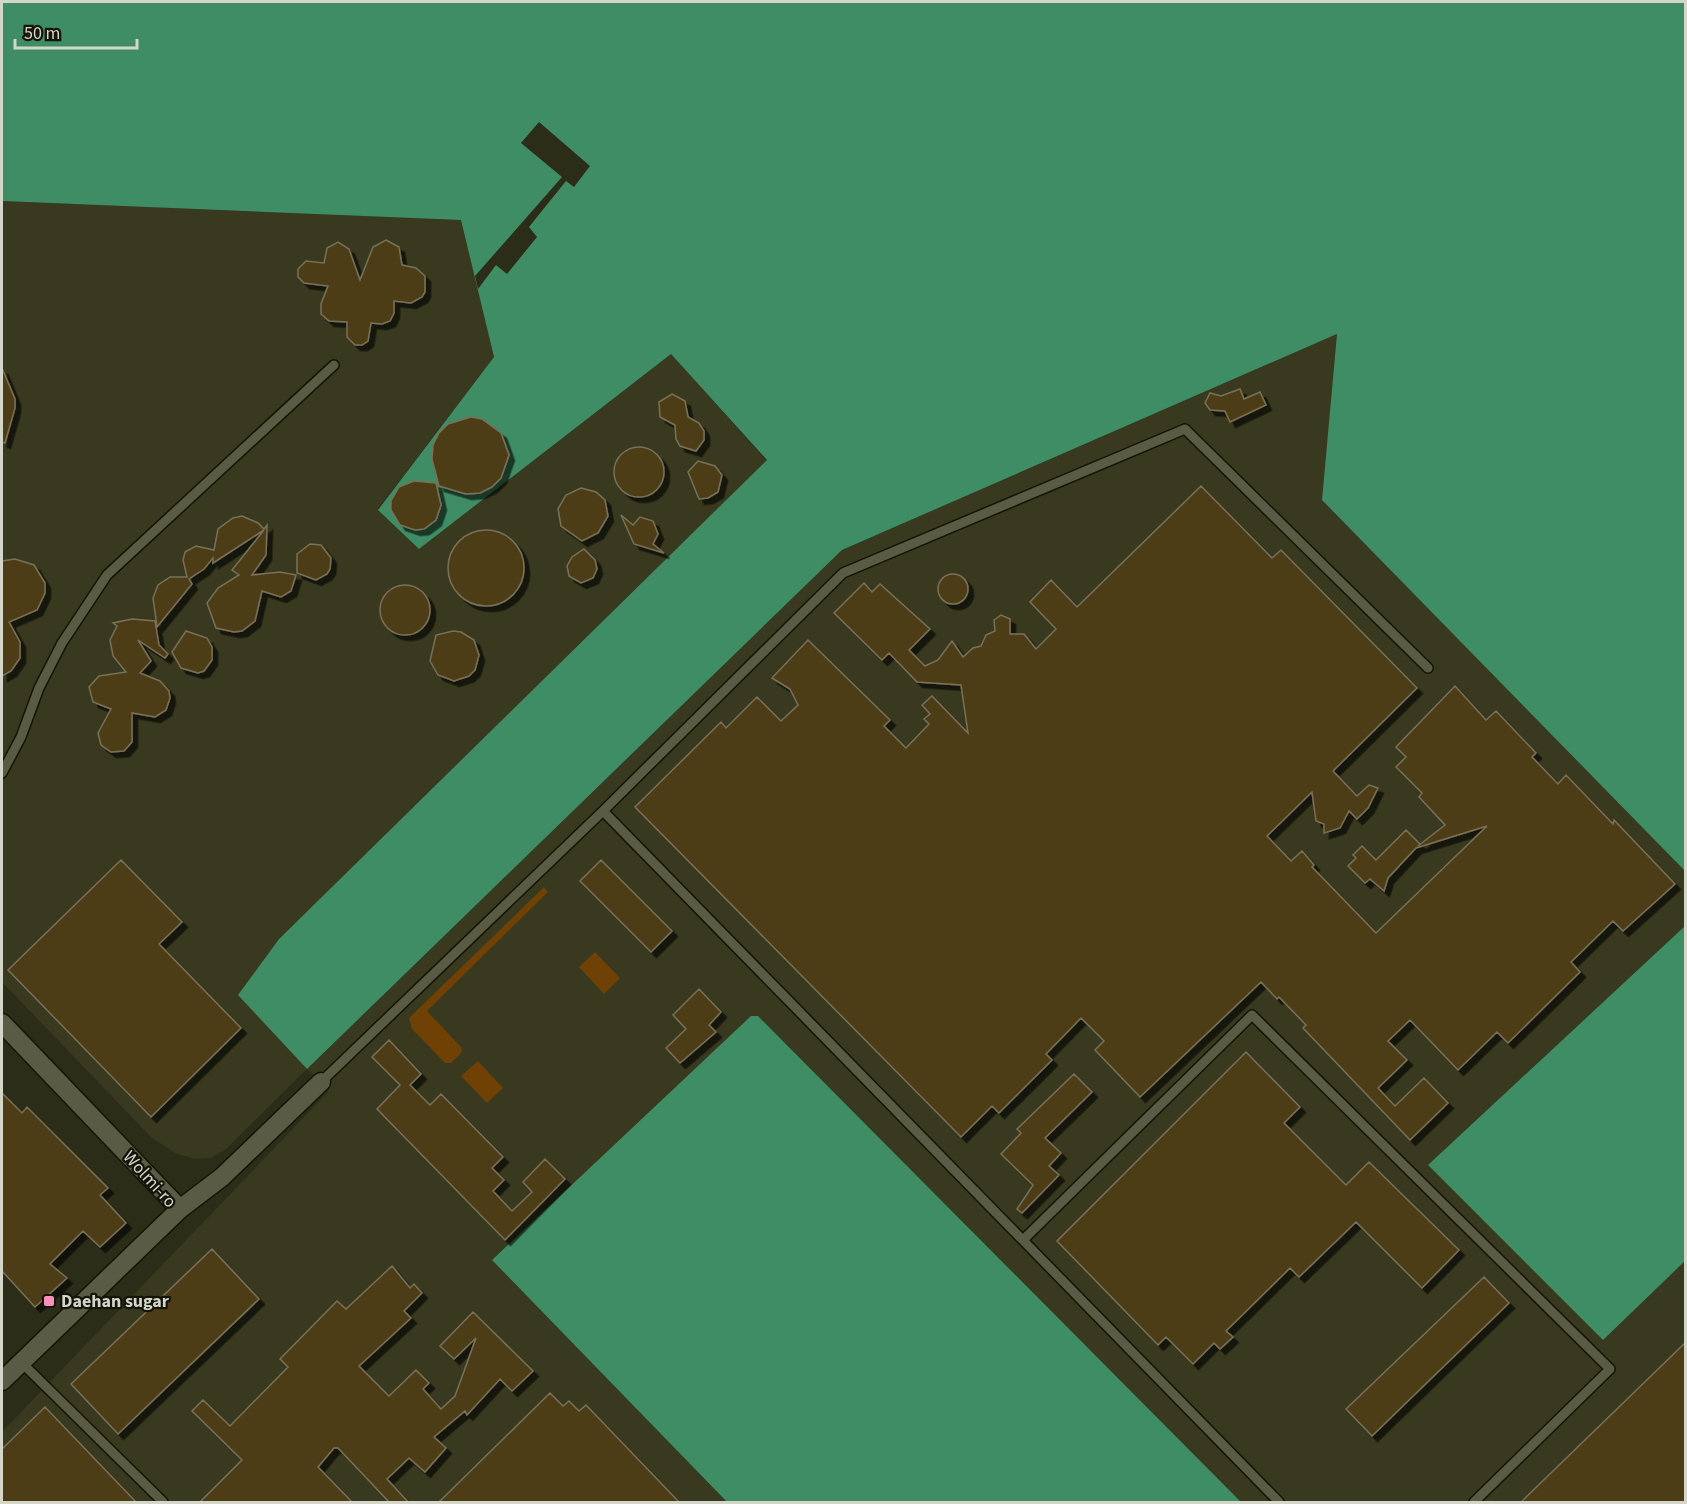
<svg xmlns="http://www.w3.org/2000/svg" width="1687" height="1504" font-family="'Source Sans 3',sans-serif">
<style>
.built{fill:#38391e}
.green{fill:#704105}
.water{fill:#3f8d65}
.pier{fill:#2b2d18}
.building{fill:#4d3e17;stroke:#79705a;stroke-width:1.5;filter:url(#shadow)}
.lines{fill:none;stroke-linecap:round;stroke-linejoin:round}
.lane-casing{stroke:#141503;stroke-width:12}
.street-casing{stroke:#141503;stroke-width:21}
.secondary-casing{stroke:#141503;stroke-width:21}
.lane{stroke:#595b45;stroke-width:9}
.street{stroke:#595b45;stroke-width:18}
.secondary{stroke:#595b45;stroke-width:18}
.poi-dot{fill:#fe8ebd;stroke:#14140b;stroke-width:2}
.labels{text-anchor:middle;stroke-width:4.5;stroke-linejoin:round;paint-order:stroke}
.street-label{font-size:18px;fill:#d4d6c9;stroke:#14140b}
.poi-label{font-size:18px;font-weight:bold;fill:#d4d6c9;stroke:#14140b;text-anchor:start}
</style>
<defs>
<filter id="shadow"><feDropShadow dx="5.5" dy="5.5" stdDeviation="0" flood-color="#0009"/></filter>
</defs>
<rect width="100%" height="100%" fill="#2b2d18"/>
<path class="built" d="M 2,201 L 461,220 L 494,357 L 378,509 L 419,549 L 671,354 L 767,461 L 279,939 L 239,995 L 307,1069 L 842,550 L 1337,334 L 1323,500 L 1685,871 L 1685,926 L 1428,1165 L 1603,1339 L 1685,1261 L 1685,1502 L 1241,1502 L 758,1016 L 492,1260 L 727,1502 L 9,1502 L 2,1495 L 2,1432 L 329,1091 L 307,1069 L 226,1149 L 211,1158 L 194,1159 L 175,1153 L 152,1138 L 2,982 Z"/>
<path class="green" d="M 544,887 L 548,892 L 427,1011 L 461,1047 L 462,1052 L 451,1063 L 445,1063 L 412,1029 L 409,1018 Z
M 595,952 L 620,978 L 604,994 L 579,967 Z
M 478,1061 L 503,1088 L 487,1103 L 461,1076 Z"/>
<path class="water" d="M 2,2 L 1685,2 L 1685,871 L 1322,500 L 1337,334 L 842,550 L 307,1069 L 238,995 L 279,939 L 767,460 L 671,354 L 419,549 L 378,510 L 494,357 L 461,220 L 2,201 Z
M 1685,926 L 1685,1261 L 1603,1340 L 1428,1165 Z
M 751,1016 L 758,1016 L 1241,1502 L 727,1502 L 492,1260 Z"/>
<path class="pier" d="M 539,122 L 590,166 L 574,187 L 566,181 L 529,227 L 537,237 L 507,274 L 496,265 L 478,289 L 475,276 L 562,177 L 521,143 Z"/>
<path class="building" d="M 386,240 L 399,247 L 402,265 L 416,268 L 425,276 L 425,292 L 422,297 L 411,303 L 394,301 L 394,313 L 390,321 L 382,324 L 371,323 L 368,341 L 362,345 L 355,345 L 347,337 L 347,322 L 329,321 L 321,314 L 321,304 L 328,286 L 304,283 L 298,277 L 298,269 L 306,261 L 324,263 L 327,248 L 338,242 L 349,249 L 360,280 L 373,247 Z
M 2,368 L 15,399 L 15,408 L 5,443 L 2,442 Z
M 1240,389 L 1244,399 L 1260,392 L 1266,405 L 1230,422 L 1225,411 L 1210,410 L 1205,403 L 1210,393 L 1221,396 Z
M 672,394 L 685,401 L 688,417 L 699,423 L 704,431 L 704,440 L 696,451 L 680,446 L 676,439 L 675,425 L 660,417 L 659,402 Z
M 471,417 L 482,419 L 501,433 L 509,455 L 501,478 L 492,487 L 480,493 L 466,494 L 439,486 L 432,459 L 433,445 L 439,433 L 448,424 Z
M614 472a25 25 0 1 1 50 0a25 25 0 1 1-50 0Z
M 698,461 L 715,466 L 722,475 L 718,492 L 708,498 L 699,499 L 688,472 Z
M 414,481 L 436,483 L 441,505 L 436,520 L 424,529 L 415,530 L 400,525 L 391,510 L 391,501 L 399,487 Z
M 1201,486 L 1272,558 L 1281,550 L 1417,688 L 1333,771 L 1357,796 L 1369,785 L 1378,788 L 1368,808 L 1357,819 L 1349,811 L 1340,828 L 1324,833 L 1324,824 L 1316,821 L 1312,792 L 1267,836 L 1291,861 L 1302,851 L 1314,865 L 1312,867 L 1376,933 L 1487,826 L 1416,848 L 1388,878 L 1384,891 L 1370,879 L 1365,883 L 1348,866 L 1356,858 L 1353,855 L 1362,846 L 1376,860 L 1406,830 L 1420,844 L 1418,846 L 1445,825 L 1419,797 L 1422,793 L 1396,767 L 1406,757 L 1396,747 L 1455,686 L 1486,720 L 1496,711 L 1536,753 L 1532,757 L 1558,784 L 1566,775 L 1613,824 L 1614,820 L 1675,884 L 1623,931 L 1613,921 L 1571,962 L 1580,972 L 1508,1043 L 1497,1032 L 1458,1070 L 1410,1020 L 1388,1041 L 1407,1060 L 1378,1088 L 1395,1106 L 1424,1078 L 1448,1103 L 1410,1140 L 1303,1028 L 1306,1025 L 1279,997 L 1277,999 L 1261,982 L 1140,1097 L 1095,1050 L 1104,1041 L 1081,1018 L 1046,1054 L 1052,1060 L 999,1113 L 992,1106 L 961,1137 L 635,807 L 721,722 L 726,728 L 757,697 L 781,721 L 798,705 L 790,689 L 772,678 L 808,640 L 890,720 L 884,726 L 906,748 L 929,724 L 924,719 L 930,714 L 922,705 L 932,696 L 968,733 L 961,685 L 917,682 L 889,653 L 882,660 L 834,613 L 864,583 L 872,592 L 880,584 L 930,629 L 909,650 L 925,666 L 938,660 L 952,641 L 963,657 L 973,648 L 981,646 L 986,635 L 995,631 L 994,620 L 1001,615 L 1010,619 L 1010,634 L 1024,634 L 1036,649 L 1056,629 L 1030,602 L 1051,580 L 1077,607 Z
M 581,488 L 596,492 L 605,500 L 608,516 L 598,533 L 582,541 L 561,526 L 558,509 L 566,495 Z
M 621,515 L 633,525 L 640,517 L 653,521 L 658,534 L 653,544 L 664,553 L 634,544 Z
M 242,516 L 258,523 L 264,529 L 267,525 L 266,555 L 252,575 L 280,572 L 296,575 L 291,591 L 281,597 L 262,591 L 255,621 L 242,631 L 234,632 L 216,628 L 207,603 L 218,588 L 239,575 L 232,570 L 264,530 L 213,563 L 213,558 L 204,569 L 189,579 L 192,584 L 157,627 L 153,598 L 158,585 L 170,577 L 187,577 L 183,560 L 185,552 L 196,546 L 214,550 L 218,529 L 233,518 Z
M448 568a38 38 0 1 1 76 0a38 38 0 1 1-76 0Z
M 310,544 L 321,545 L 331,558 L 330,569 L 327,574 L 316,580 L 297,573 L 297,554 Z
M 584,549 L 595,560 L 597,569 L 593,578 L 581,583 L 569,576 L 567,566 L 572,557 Z
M 15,559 L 34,565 L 45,583 L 45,593 L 37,610 L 9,622 L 20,642 L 20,658 L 11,671 L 2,676 L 2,561 Z
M938 589a15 15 0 1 1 30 0a15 15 0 1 1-30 0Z
M380 610a25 25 0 1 1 50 0a25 25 0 1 1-50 0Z
M 132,619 L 155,621 L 159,645 L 168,654 L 165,658 L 138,640 L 151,661 L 140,673 L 160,681 L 169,691 L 170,698 L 166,710 L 155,717 L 132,713 L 132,742 L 124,751 L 111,752 L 101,745 L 98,733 L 111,709 L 93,702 L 89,687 L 99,676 L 126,672 L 113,656 L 110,640 L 117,626 L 113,623 Z
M 186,631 L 207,638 L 212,647 L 212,660 L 204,671 L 198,673 L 181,668 L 172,652 Z
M 453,631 L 461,632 L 474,640 L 479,655 L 475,670 L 469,676 L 454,681 L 438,675 L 430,661 L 436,635 Z
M 121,860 L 182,922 L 159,944 L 241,1028 L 151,1117 L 8,970 Z
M 601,860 L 672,931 L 651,952 L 580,881 Z
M 699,989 L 721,1012 L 709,1025 L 716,1032 L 680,1063 L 666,1048 L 686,1029 L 673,1015 Z
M 389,1040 L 421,1074 L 410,1085 L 430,1105 L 441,1094 L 503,1157 L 492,1168 L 504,1180 L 493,1191 L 512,1211 L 532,1192 L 523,1182 L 545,1159 L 565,1179 L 505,1240 L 377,1109 L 400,1085 L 372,1057 Z
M 1246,1052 L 1300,1107 L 1284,1123 L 1346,1185 L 1369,1162 L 1459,1250 L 1422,1288 L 1356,1222 L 1299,1277 L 1290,1268 L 1226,1331 L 1233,1337 L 1220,1349 L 1214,1343 L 1193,1364 L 1166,1337 L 1158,1345 L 1057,1241 Z
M 1074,1074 L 1092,1092 L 1045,1138 L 1061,1153 L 1049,1166 L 1059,1175 L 1022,1213 L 1017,1209 L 1033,1185 L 1001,1154 L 1021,1133 L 1017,1129 Z
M 2,1093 L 22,1113 L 27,1107 L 108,1188 L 100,1195 L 126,1223 L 100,1247 L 83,1231 L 50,1264 L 67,1278 L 35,1307 L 2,1271 Z
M 212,1249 L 259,1299 L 118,1434 L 71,1384 Z
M 392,1266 L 410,1288 L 414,1284 L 422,1293 L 404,1311 L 411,1318 L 359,1366 L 389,1396 L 416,1370 L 429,1383 L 423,1389 L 441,1409 L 455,1396 L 476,1338 L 454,1359 L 440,1346 L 473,1312 L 533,1371 L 512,1391 L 500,1379 L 467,1415 L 465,1411 L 434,1437 L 446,1448 L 425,1472 L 409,1458 L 387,1479 L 409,1503 L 390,1503 L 338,1448 L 334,1448 L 318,1467 L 353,1503 L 199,1503 L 242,1460 L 192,1411 L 203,1400 L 230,1426 L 288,1367 L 280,1359 L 337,1301 L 346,1309 Z
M 1484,1277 L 1509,1303 L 1372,1436 L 1346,1409 Z
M 1686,1342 L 1686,1503 L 1520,1503 Z
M 550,1393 L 563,1406 L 569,1401 L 579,1411 L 586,1405 L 680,1503 L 438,1503 Z
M 45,1407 L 137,1503 L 2,1503 L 2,1449 Z"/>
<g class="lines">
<g class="lane-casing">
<path id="lane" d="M 2,773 L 21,737 L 39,688 L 62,643 L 107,575 L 334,365
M 603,811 L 1279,1502
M 321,1082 L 603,811 L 843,573 L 1185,429 L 1428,668
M 1023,1240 L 1252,1015 L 1610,1369 L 1474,1502
M 21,1362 L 163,1502"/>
</g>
<g class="street-casing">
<path id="street" d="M 180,1209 L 222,1177 L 321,1082"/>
</g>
<g class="secondary-casing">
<path id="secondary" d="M 2,1023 L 180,1209 L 2,1381"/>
</g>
<use href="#lane" class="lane"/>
<use href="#street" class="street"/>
<use href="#secondary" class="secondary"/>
</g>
<rect class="poi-dot" x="43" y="1295" width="12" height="12" rx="3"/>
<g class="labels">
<g class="street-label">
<text transform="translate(150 1179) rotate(48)" y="6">Wolmi-ro</text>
</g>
<g class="poi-label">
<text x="61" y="1307">Daehan sugar</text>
</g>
</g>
<rect width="1687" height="1504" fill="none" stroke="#d4d6c9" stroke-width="6"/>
<path d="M15 39v9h122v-9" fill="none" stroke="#d4d6c9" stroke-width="3"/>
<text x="24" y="39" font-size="18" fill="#d4d6c9" stroke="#14140b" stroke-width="4.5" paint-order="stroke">50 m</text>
</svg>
